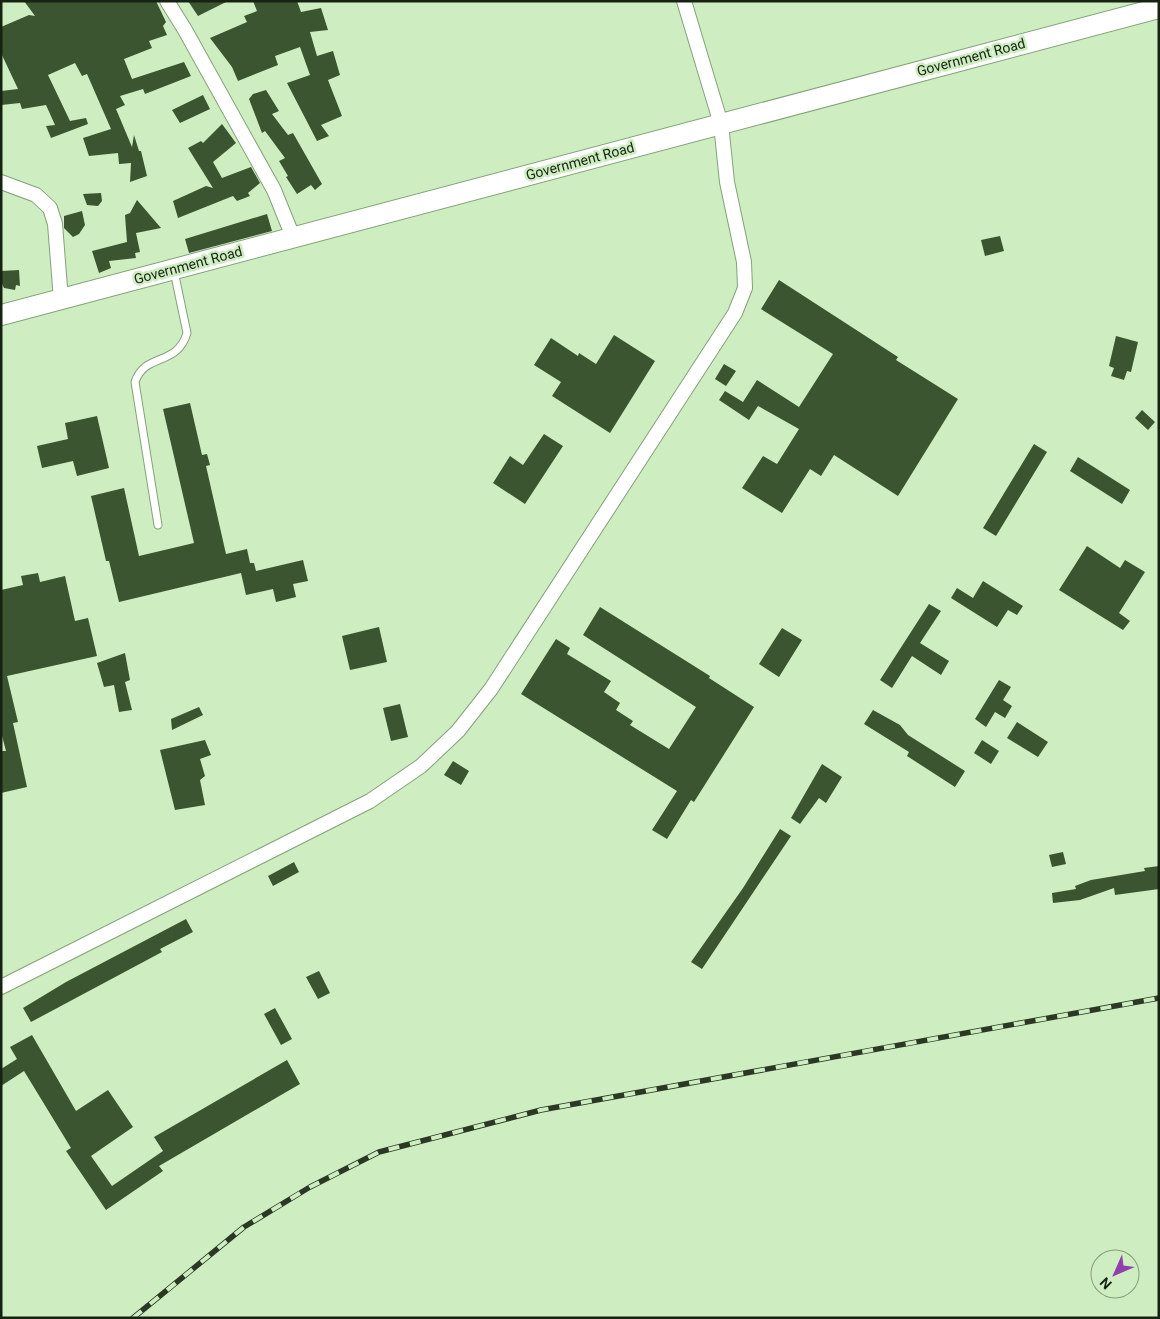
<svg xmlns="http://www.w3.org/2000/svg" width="1160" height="1319" font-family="Roboto,sans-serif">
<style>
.building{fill:#3a552f}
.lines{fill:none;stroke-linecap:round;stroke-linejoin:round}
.lane-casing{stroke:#84a278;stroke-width:9}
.street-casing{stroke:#84a278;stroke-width:16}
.secondary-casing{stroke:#84a278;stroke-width:22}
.lane{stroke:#fff;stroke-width:7}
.street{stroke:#fff;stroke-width:14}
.secondary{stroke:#fff;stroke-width:20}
.rail-casing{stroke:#2a3824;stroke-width:5.5}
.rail{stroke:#ceeec2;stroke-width:4;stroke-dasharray:11;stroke-linecap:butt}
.labels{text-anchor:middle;stroke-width:5;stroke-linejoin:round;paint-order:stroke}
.street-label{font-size:14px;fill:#172312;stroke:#ceeec2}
</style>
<rect width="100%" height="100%" fill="#ceeec2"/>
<path class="building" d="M 24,1 L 156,1 L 166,22 L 163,26 L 167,35 L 149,41 L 152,48 L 124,59 L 132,79 L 184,62 L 191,76 L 145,94 L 143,89 L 120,96 L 125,105 L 116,109 L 132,147 L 134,135 L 139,151 L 141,151 L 147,176 L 130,182 L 131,163 L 119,164 L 118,153 L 89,156 L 83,138 L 111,129 L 87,74 L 82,76 L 75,63 L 48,75 L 70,121 L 86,118 L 88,124 L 51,138 L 46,126 L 55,125 L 46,105 L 22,109 L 20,103 L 1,105 L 1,91 L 18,89 L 1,53 L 1,27 L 29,15 L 35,16 Z
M 188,1 L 228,1 L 198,16 Z
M 253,1 L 297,1 L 301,12 L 321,8 L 328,30 L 310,32 L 317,56 L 333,51 L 340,75 L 328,80 L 342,116 L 321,125 L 329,136 L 317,141 L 287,83 L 310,75 L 300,47 L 275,56 L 278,65 L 238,81 L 232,67 L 210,38 L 247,22 L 244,16 L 257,11 Z
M 266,90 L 279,111 L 272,114 L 288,135 L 293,133 L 322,184 L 315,190 L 311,185 L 297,194 L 286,177 L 288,176 L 279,161 L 285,158 L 265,131 L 262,133 L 249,99 L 253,94 Z
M 203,95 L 210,109 L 180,123 L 172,110 Z
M 222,124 L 236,143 L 213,162 L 222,178 L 251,167 L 260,183 L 248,193 L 250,196 L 237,201 L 233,196 L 178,218 L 173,201 L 206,186 L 213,188 L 188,148 L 201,141 L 203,143 Z
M 101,193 L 102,201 L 98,206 L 87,205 L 83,194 Z
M 137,200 L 161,228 L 136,233 L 140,252 L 135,253 L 136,258 L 109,261 L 111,268 L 99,273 L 92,251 L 127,242 L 125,215 L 130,213 Z
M 82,211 L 85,225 L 79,234 L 73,237 L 64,228 L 64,216 Z
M 267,214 L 272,231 L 189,253 L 185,239 Z
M 1000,236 L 1004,251 L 985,256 L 981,240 Z
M 19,270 L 20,286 L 16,285 L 15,290 L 4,288 L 1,282 L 1,271 Z
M 779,280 L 898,357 L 896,360 L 958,399 L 898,496 L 834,455 L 821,476 L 810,469 L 782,513 L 742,488 L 763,456 L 777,464 L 799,429 L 758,406 L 749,420 L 719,400 L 725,391 L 743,402 L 757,380 L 799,407 L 833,354 L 761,309 Z
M 614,335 L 655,361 L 610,433 L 552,396 L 561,382 L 534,365 L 551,338 L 578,356 L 579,353 L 596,364 Z
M 1116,336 L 1138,342 L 1131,372 L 1127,371 L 1124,380 L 1111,376 L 1114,368 L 1109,366 Z
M 724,364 L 736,371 L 726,386 L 715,379 Z
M 190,403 L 202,455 L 207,454 L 210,465 L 206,466 L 226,554 L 247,549 L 250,563 L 254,563 L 256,571 L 303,560 L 308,581 L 293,584 L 296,597 L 276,602 L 273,589 L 246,595 L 241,573 L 119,602 L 109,561 L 106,561 L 91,496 L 124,488 L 139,556 L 194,543 L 163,409 Z
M 1142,410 L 1155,422 L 1148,430 L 1135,418 Z
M 97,416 L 109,468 L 77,476 L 73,461 L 42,468 L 37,446 L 68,439 L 65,423 Z
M 544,434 L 563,446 L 525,504 L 493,483 L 510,456 L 523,465 Z
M 1034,444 L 1047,452 L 996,536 L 983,528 Z
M 1078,457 L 1130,490 L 1122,504 L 1070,471 Z
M 1087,546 L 1120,568 L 1125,560 L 1145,572 L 1119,613 L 1130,621 L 1123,630 L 1059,590 Z
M 38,573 L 40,582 L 65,576 L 75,621 L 88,618 L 97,656 L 7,676 L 18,722 L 13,723 L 27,787 L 1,793 L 1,751 L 6,751 L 1,732 L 1,590 L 23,585 L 21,576 Z
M 983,581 L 1023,606 L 1017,615 L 1008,610 L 997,627 L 951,598 L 957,588 L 973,598 Z
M 929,604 L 941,611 L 920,643 L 949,661 L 941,675 L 912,656 L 892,688 L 880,680 Z
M 600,607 L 710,676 L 709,678 L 754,707 L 694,802 L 691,800 L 667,839 L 652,830 L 677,791 L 521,694 L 556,639 L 570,648 L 567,654 L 611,681 L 604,692 L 620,703 L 616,710 L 633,721 L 630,725 L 669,749 L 696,707 L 583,635 Z
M 379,627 L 387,662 L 350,670 L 342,636 Z
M 782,628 L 802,640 L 779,677 L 759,664 Z
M 125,653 L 130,680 L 125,682 L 132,710 L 119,712 L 114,685 L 104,687 L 97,663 Z
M 999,680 L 1011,687 L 1003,700 L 1012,706 L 1005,718 L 995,712 L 986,727 L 975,719 Z
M 400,704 L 408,737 L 391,741 L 383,708 Z
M 199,707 L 203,715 L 172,730 L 171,719 Z
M 873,710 L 900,725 L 908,735 L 965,771 L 955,787 L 907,756 L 909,752 L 864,724 Z
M 1017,722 L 1048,742 L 1038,757 L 1007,738 Z
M 205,740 L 211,755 L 200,759 L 205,776 L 200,780 L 205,805 L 175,810 L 160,750 Z
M 982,740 L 999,751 L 991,764 L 974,753 Z
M 453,761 L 469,771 L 461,785 L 444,775 Z
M 822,764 L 842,777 L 826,803 L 819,798 L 800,824 L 791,818 Z
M 780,829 L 791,836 L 702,969 L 691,962 L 743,888 Z
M 1063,852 L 1066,864 L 1052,867 L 1049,855 Z
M 294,862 L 299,872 L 273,886 L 268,876 Z
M 1159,866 L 1159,889 L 1115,895 L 1114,888 L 1080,900 L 1053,903 L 1052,893 L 1076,889 L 1075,886 L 1091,880 L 1145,871 L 1144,868 Z
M 186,919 L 193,932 L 160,949 L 162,952 L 31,1022 L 23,1008 L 66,982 Z
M 319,971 L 330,993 L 318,999 L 306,977 Z
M 275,1008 L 292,1039 L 281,1045 L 264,1014 Z
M 32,1035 L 76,1111 L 108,1090 L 133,1127 L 91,1156 L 112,1186 L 163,1151 L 154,1137 L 287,1060 L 300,1084 L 159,1166 L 163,1171 L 106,1210 L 66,1151 L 71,1148 L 24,1071 L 1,1086 L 1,1069 L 17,1059 L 10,1047 Z"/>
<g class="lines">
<g class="lane-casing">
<path id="lane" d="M 158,525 L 135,382 C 145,352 177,367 187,333 L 174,271"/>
</g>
<g class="street-casing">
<path id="street" d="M 167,1 L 185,30 L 274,190 L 293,237
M 1,182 L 36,195 L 50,208 L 55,224 L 61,300
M 1,987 L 370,801 L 421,766 L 458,731 L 491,689 L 735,313 L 745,288 L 744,262 L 727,182 L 721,124 L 684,1"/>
</g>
<g class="secondary-casing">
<path id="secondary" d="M 1,315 L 1159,8"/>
</g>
<use href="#lane" class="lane"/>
<use href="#street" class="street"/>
<use href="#secondary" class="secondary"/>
<g class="rail-casing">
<path id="rail" d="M 133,1318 L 244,1227 L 310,1187 L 379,1152 L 541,1110 L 1159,998"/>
</g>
<use href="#rail" class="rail"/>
</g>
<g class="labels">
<g class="street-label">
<text transform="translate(971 57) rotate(-15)" y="5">Government Road</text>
<text transform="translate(580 161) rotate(-15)" y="5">Government Road</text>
<text transform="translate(188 265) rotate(-15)" y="5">Government Road</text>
</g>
</g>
<rect width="1160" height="1319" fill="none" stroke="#172312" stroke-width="5"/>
<g transform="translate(1115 1274) rotate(225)"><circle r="24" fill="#ceeec2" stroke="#859d7c"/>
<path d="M0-4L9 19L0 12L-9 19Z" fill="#923fad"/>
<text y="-8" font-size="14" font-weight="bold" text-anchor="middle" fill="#172312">N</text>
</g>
</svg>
